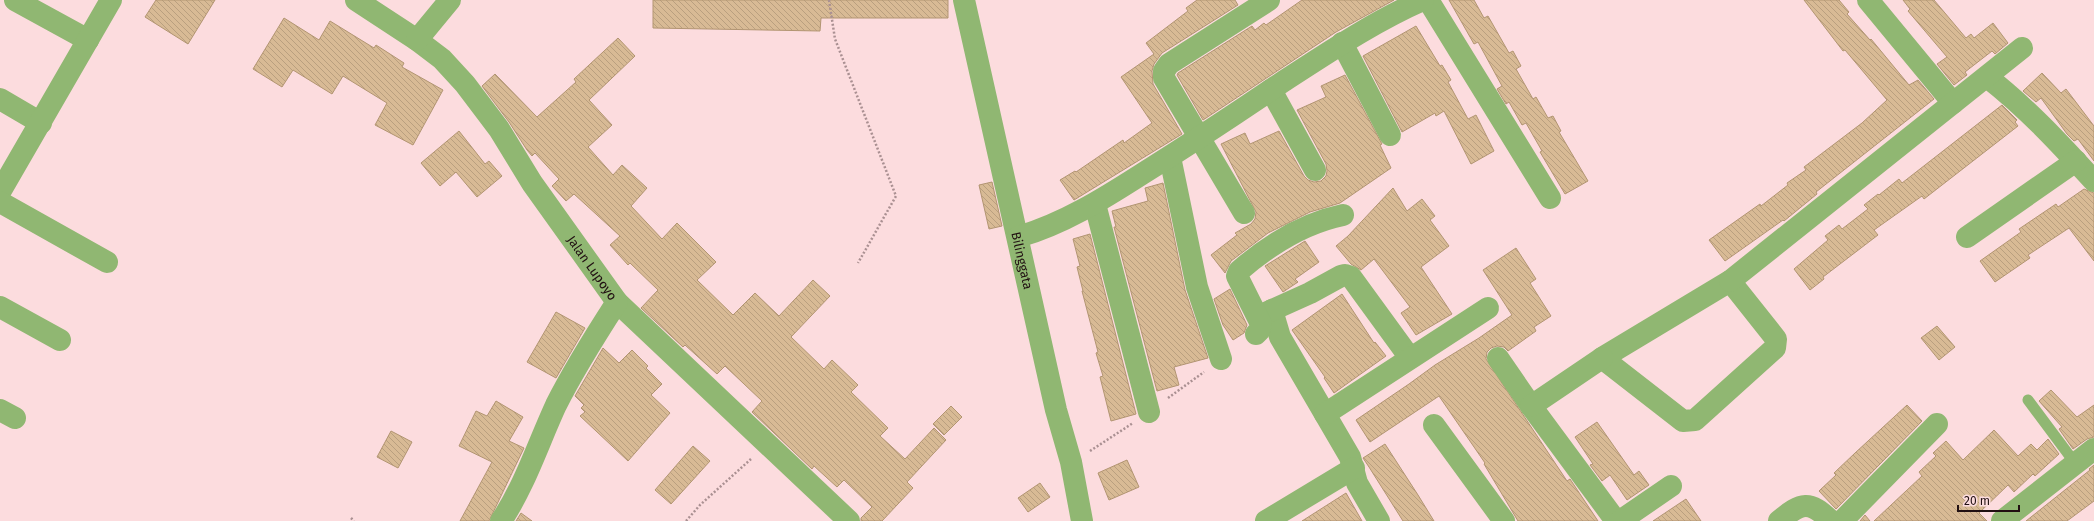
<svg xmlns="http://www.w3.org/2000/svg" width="2094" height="521" font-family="'Fira Sans',sans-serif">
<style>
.building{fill:url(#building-back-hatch);stroke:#b29572}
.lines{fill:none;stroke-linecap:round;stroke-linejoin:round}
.path{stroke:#aa9092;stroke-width:2.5;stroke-dasharray:2 2;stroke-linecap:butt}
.lane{stroke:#90b772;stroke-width:11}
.street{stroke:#90b772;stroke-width:22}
.labels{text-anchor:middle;stroke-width:3.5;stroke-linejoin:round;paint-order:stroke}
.street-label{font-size:13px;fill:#211012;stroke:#fcdcde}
</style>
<defs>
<pattern id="building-back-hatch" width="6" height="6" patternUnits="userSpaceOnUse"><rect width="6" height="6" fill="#d8ba95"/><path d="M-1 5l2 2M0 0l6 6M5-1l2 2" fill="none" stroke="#b99f7f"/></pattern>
</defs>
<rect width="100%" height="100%" fill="#fcdcde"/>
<path class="building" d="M 156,0 L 215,0 L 188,44 L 145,17 Z
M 653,0 L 948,0 L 948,18 L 821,18 L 820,31 L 653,28 Z
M 1197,0 L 1235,0 L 1238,5 L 1162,53 L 1154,64 L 1152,71 L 1153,84 L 1182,134 L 1074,200 L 1060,180 L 1075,171 L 1076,172 L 1123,140 L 1124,143 L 1152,123 L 1121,77 L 1154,54 L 1146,43 L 1188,11 L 1186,8 Z
M 1302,0 L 1394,0 L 1336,32 L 1203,120 L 1177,75 L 1178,73 L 1252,26 L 1255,30 L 1264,23 L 1266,25 Z
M 1449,0 L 1474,0 L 1484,18 L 1488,16 L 1509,53 L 1513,51 L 1521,66 L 1516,69 L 1533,99 L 1536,97 L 1548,118 L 1553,116 L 1561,131 L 1559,132 L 1588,181 L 1565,194 L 1540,152 L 1542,151 L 1526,123 L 1522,125 L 1509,102 L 1506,104 L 1497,89 L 1502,86 L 1478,42 L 1474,44 Z
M 1804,0 L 1839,0 L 1849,12 L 1847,14 L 1870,40 L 1871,39 L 1909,85 L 1918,80 L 1934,99 L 1816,192 L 1817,194 L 1784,221 L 1783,220 L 1725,261 L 1709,240 L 1760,204 L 1761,206 L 1788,185 L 1787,183 L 1806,170 L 1804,167 L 1862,123 L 1887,100 L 1845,50 L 1843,51 Z
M 1903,0 L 1934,0 L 1966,38 L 1971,34 L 1974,38 L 1993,23 L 2008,43 L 1995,54 L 1992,51 L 1965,72 L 1967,75 L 1954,85 L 1937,64 L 1947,57 L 1908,11 L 1910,9 Z
M 284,18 L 319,40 L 330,21 L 374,48 L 376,45 L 404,63 L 402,67 L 443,90 L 413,145 L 375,125 L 387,103 L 343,76 L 332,94 L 293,70 L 282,87 L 253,69 Z
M 1416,26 L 1440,66 L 1442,65 L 1451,80 L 1448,82 L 1468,119 L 1476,115 L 1494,151 L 1471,164 L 1444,111 L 1436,116 L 1435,113 L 1402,132 L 1363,56 Z
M 618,38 L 635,56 L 589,100 L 612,125 L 588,147 L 613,175 L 622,165 L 647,188 L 631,206 L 662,239 L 677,223 L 716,262 L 697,280 L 733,315 L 755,293 L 779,316 L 813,280 L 830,296 L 791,337 L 824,369 L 832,360 L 858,385 L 851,392 L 888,428 L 880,436 L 905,459 L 934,428 L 946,440 L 907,482 L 913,488 L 882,521 L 861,521 L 861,518 L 872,507 L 844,480 L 837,487 L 814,466 L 812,469 L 752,412 L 762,401 L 725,366 L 717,374 L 685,345 L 683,347 L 641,308 L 658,290 L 630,263 L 628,265 L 610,245 L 620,236 L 574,194 L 566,201 L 552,186 L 559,179 L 535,153 L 532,156 L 527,150 L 509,122 L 482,86 L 495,74 L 537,117 L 576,82 L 574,79 Z
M 2042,73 L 2061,93 L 2066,89 L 2094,126 L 2094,161 L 2078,139 L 2074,141 L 2067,134 L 2041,98 L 2036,102 L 2023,91 Z
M 1345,75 L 1382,144 L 1380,145 L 1391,168 L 1340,203 L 1310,212 L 1268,233 L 1231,261 L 1225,273 L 1211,255 L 1237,235 L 1235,233 L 1251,224 L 1255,219 L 1256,212 L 1221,144 L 1245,133 L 1250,144 L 1279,131 L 1304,176 L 1308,180 L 1314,182 L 1321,181 L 1326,176 L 1327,171 L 1326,164 L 1297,110 L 1326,97 L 1321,86 Z
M 2002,105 L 2017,120 L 2015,122 L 2018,126 L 1924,199 L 1922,196 L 1874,230 L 1878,235 L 1823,277 L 1824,279 L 1810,290 L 1794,269 L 1828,240 L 1825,236 L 1839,225 L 1842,229 L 1868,209 L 1864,205 L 1878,194 L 1879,195 L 1899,179 L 1902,183 Z
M 459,131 L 485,164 L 489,161 L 502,176 L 477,197 L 456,172 L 440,186 L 421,163 Z
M 992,182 L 1002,226 L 989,229 L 979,185 Z
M 1163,183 L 1185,290 L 1208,358 L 1174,367 L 1179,385 L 1157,391 L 1114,227 L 1116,227 L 1112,211 L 1148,201 L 1145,188 Z
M 1393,188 L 1407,211 L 1422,199 L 1435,216 L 1430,220 L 1449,246 L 1421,267 L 1452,314 L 1416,335 L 1401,313 L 1410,307 L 1374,259 L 1361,270 L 1351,264 L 1336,246 L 1348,236 Z
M 2084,189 L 2094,193 L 2094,261 L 2069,228 L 2028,255 L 2030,258 L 1995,282 L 1980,261 L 2021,232 L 2019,229 L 2056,204 L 2058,207 Z
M 1090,234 L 1136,414 L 1111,421 L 1100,377 L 1103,376 L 1096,353 L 1098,352 L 1082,291 L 1083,291 L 1077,267 L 1080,266 L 1073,239 Z
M 1305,241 L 1319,262 L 1295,279 L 1298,282 L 1283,292 L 1265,266 Z
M 1516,248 L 1536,279 L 1530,283 L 1551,316 L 1534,327 L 1536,331 L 1508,351 L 1504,347 L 1497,346 L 1491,348 L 1487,352 L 1486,359 L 1567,481 L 1570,479 L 1598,521 L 1518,521 L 1484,464 L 1485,463 L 1439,396 L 1370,442 L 1356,420 L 1409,384 L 1435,365 L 1479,338 L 1512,315 L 1483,270 Z
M 1230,289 L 1247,325 L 1244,333 L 1233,340 L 1223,325 L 1214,299 Z
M 1342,294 L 1374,343 L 1375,342 L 1386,356 L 1334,393 L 1324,378 L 1325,377 L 1292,330 Z
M 556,312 L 585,328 L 556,378 L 527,362 Z
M 1937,326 L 1955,347 L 1939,360 L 1921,338 Z
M 603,348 L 619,363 L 632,350 L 648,366 L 646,368 L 662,384 L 651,395 L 670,413 L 628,461 L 580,416 L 585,412 L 581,408 L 584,405 L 575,396 Z
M 2051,390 L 2077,417 L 2094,405 L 2094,437 L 2087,439 L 2073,449 L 2059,429 L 2062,427 L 2039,401 Z
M 496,401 L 523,417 L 509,441 L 524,448 L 489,521 L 460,521 L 492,462 L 459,446 L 476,411 L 487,416 Z
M 1907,405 L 1922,421 L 1836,509 L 1819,491 L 1836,475 L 1834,473 L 1855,453 Z
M 951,406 L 962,417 L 944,435 L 933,424 Z
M 1597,422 L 1634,475 L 1639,471 L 1649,485 L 1627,500 L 1610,475 L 1602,481 L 1590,465 L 1593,464 L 1575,437 Z
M 1994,430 L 2018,456 L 2031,444 L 2037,450 L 2048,439 L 2059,454 L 2035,476 L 2033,474 L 2014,492 L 2008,485 L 1979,513 L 1987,521 L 1874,521 L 1922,476 L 1919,472 L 1936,456 L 1933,453 L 1946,441 L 1963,460 Z
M 391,431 L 412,442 L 398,468 L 377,457 Z
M 1385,444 L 1418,495 L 1434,521 L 1403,521 L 1369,467 L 1363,458 Z
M 693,446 L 710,461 L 671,504 L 655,490 Z
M 1127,460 L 1139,487 L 1109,500 L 1098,473 Z
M 2094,465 L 2094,501 L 2067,521 L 2026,521 L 2090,470 L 2089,469 Z
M 1040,483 L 1050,497 L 1028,512 L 1018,498 Z
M 1346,493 L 1362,521 L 1302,521 Z
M 1686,499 L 1701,521 L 1653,521 Z
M 521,513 L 532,521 L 516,521 Z
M 1865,515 L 1870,521 L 1860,521 Z"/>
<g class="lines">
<path class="path" d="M 829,0 L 835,39 L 896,196 L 858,263
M 1168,398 L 1204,372
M 1090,451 L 1133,423
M 351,518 L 354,521
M 686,521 L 700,505 L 751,459"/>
<path class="lane" d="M 2028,400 L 2075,463"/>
<g class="street">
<path d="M 15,0 L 88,40"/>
<path id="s1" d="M 356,0 L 417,40 L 442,59 L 465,84 L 499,129 L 532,183 L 617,302 L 849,521"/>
<path id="s2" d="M 964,0 L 1056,410 L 1071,462 L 1082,521"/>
<path d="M 1428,0 L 1550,198"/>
<path d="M 1868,0 L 1953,103"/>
<path d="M 417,40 L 450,0"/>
<path d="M 1342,43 L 1390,135"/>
<path d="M 1987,77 C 2027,108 2060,144 2094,181"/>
<path d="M 1271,90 L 1315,170"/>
<path d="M 0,99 L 41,123"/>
<path d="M 1170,157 L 1197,287 L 1221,359"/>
<path d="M 0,192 L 111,0"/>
<path d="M 0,202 L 107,262"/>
<path d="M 1095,204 L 1149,412"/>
<path d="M 1244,213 L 1164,78 L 1164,71 L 1169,64 L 1269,0"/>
<path d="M 1018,237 C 1063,224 1103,199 1142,174 C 1190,144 1237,113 1284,81 C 1329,52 1373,22 1423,0"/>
<path d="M 1967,237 L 2076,161"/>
<path d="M 1730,281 L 1776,339 L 1775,348 L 1695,420 L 1683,421 L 1602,358 Z"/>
<path d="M 1730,281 L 2022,48"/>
<path d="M 0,307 L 60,340"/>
<path d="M 1272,310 L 1280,337 L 1350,457 L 1357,483 L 1379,521"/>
<path d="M 1259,316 L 1310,293 L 1341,276 L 1345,275 L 1351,277 L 1410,358"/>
<path d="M 1256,334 L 1259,331 L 1261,324 L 1237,276 L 1239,271 C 1269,245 1304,223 1343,215"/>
<path d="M 1498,358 L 1531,406 L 1616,521"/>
<path d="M 1531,406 L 1602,358"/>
<path d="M 0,410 L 15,418"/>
<path d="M 1325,414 L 1488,308"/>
<path d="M 1434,425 L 1504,521"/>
<path d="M 501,521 C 525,485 538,444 556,405 C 574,369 595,336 617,302"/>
<path d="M 1266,521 L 1354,468"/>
<path d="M 1620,521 L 1671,486"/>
<path d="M 1779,521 C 1802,502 1809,500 1831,521"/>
<path d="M 1842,521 L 1937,424"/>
<path d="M 2002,521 L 2094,449"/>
</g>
</g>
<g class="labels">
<g class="street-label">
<text dy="5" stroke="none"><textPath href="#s2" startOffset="267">Bilinggata</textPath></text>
<text dy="5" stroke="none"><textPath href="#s1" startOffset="362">Jalan Lupoyo</textPath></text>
</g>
</g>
<path d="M1958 505v6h61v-6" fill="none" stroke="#211012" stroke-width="2"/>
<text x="1964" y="505" font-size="12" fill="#211012" stroke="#fcdcde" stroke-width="3" paint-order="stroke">20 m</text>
</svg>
